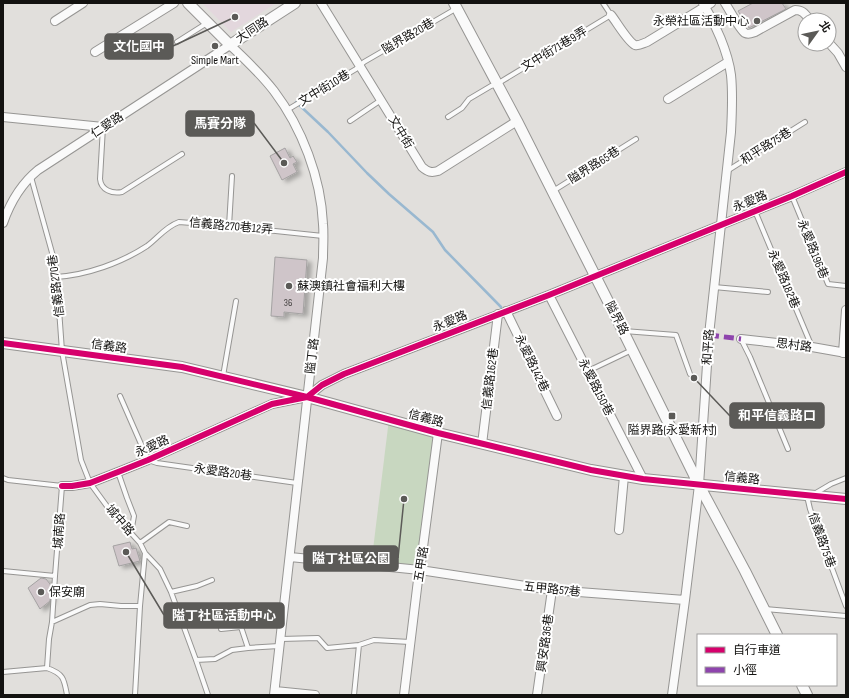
<svg xmlns="http://www.w3.org/2000/svg" width="849" height="698" font-family="'Sofia Sans Condensed','Noto Sans TC',sans-serif">
<style>
.education{fill:#e3d7dd}
.green{fill:#c8d7c0}
.lines{fill:none;stroke-linecap:round;stroke-linejoin:round}
.stream{stroke:#99b8d0;stroke-width:2.5}
.building{fill:#cfc5c9;stroke:#a4a2a2;filter:url(#shadow)}
.service-casing{stroke:#969593;stroke-width:6}
.minor-casing{stroke:#969593;stroke-width:10}
.tertiary-casing{stroke:#969593;stroke-width:12}
.service{stroke:#fafafa;stroke-width:4}
.minor{stroke:#fafafa;stroke-width:8}
.tertiary{stroke:#fafafa;stroke-width:10}
.quiet{stroke:#8e44ad;stroke-width:5;stroke-dasharray:10 5;stroke-linecap:butt}
.cycleway-casing{stroke:#fff;stroke-width:8}
.cycleway{stroke:#d6006c;stroke-width:6}
.poi-dot{fill:#5b5a57;stroke:#fff;stroke-width:1.5}
.labels{text-anchor:middle;stroke-width:4;stroke-linejoin:round;paint-order:stroke}
.number-label{font-size:10px;fill:#423f3e}
.poi-label{font-size:12px;fill:#131210;stroke:#fff}
.street-label{font-size:12px;fill:#131210;stroke:#fff}
.leader{fill:none;stroke:#5b5a57;stroke-width:1.5}
.callout-dot{fill:#5b5a57;stroke:#fff;stroke-width:1.5}
.callout{fill:#5b5a57;stroke:#5b5a57;stroke-width:1.5}
.callout-label{font-size:13px;text-anchor:middle;font-weight:bold;fill:#fff}
</style>
<defs>
<filter id="shadow"><feDropShadow dx="4.5" dy="2.5" stdDeviation="2" flood-color="#0004"/></filter>
</defs>
<rect width="100%" height="100%" fill="#e1dfdc"/>
<path class="education" d="M 202,3 L 276,3 L 231,32 Z"/>
<path class="green" d="M 389,419 L 438,433 L 420,570 L 371,566 Z"/>
<g class="lines">
<path class="stream" d="M 296,102 L 328,132 L 367,173 L 389,194 L 433,232 L 445,250 L 501,307"/>
</g>
<path class="building" d="M 753,3 L 782,3 L 786,9 L 749,28 L 738,11 Z
M 285,148 L 290,158 L 293,156 L 297,162 L 293,164 L 297,172 L 282,180 L 270,156 Z
M 275,257 L 307,260 L 303,314 L 284,312 L 284,317 L 271,316 Z
M 130,542 L 132,549 L 136,548 L 140,561 L 119,566 L 113,546 Z
M 41,578 L 46,579 L 50,584 L 51,587 L 50,601 L 40,609 L 28,588 Z"/>
<g class="lines">
<g class="service-casing">
<path id="service" d="M 177,42 L 207,23
M 287,110 L 356,69 L 364,62 L 452,11 L 455,7
M 448,117 L 462,108 L 469,99 L 491,86 L 497,84 L 611,15 L 603,3
M 350,121 L 381,100
M 103,127 L 100,179 C 101,190 112,194 122,192 L 182,154
M 727,171 L 805,122
M 31,177 L 56,267 L 62,351 L 81,460 L 90,483 L 109,509 L 140,543 L 145,553 L 140,606 L 135,695
M 553,191 L 636,139
M 792,196 L 828,284 L 846,286
M 755,211 L 812,347
M 229,226 L 232,176
M 56,277 C 87,275 121,263 147,246 C 158,238 165,227 179,222 L 229,226 L 323,236
M 714,287 L 768,292
M 624,331 L 676,335 L 690,374
M 741,339 L 750,357 L 788,449
M 588,371 L 632,350
M 223,376 L 236,301
M 120,396 L 148,460 L 157,463 L 297,483
M 118,472 L 127,498 L 134,516 L 131,533
M 3,478 L 8,480 L 62,486 L 55,576
M 814,494 L 831,484 L 846,478
M 807,496 L 810,509 L 846,606
M 140,543 L 169,522 L 187,526
M 145,553 L 160,569 L 171,592 L 196,660 L 208,695
M 3,571 L 55,576 L 52,622 L 90,605 L 100,604 L 121,606 L 140,606
M 171,592 L 197,586 L 212,580
M 765,609 L 846,616
M 52,622 L 49,639 L 47,668 C 64,674 64,679 67,695
M 221,629 L 241,627 L 248,648
M 281,639 L 318,638 L 327,648 L 359,645 L 374,640 L 410,642
M 196,660 L 215,659 L 232,650 L 248,648 L 279,646
M 3,672 L 47,668
M 354,695 L 359,645"/>
</g>
<g class="minor-casing">
<path id="minor" d="M 321,3 L 422,167 C 428,172 431,173 438,171 L 517,121
M 725,3 C 729,9 740,30 745,33 C 749,35 752,33 755,32 L 795,10 C 803,10 805,14 810,20
M 611,15 C 616,21 628,42 635,45 C 640,46 643,43 647,42 L 711,3
M 55,21 L 83,3
M 829,43 L 838,53 L 846,67
M 95,52 L 174,3
M 668,99 L 728,62
M 3,117 L 103,127
M 3,223 C 10,203 21,184 38,170 L 230,45 C 245,59 261,74 274,91 C 302,128 321,178 323,224 C 324,235 323,247 323,258 L 274,695
M 549,295 L 643,479
M 506,311 L 557,416
M 741,339 L 812,347 L 846,353
M 843,353 L 846,310
M 482,444 L 498,314
M 62,486 L 72,486 L 90,483 L 118,472 L 148,460 L 272,404 L 307,397 L 322,385 L 344,374 L 549,295 L 792,196 L 846,172
M 619,530 L 624,476
M 290,557 L 420,570 L 552,590 L 685,600
M 275,691 L 315,695
M 404,695 L 418,580 L 420,570 L 438,433
M 537,695 L 552,590
M 672,695 L 685,600 L 699,485 L 709,335 L 731,132 C 732,113 733,94 731,75 C 728,52 715,23 703,3"/>
</g>
<g class="tertiary-casing">
<path id="tertiary" d="M 188,3 L 230,45 L 295,3
M 454,3 L 517,121 L 623,331 L 699,485 L 745,571 L 777,635
M 3,343 L 182,367 L 307,397 L 438,433 L 591,470 L 643,479 L 846,499
M 802,685 L 807,695"/>
</g>
<use href="#service" class="service"/>
<use href="#minor" class="minor"/>
<use href="#tertiary" class="tertiary"/>
<path class="quiet" d="M 709,335 L 741,339"/>
<g class="cycleway-casing">
<path id="cycleway" d="M 3,343 L 182,367 L 307,397 L 438,433 L 591,470 L 643,479 L 846,499
M 62,486 L 72,486 L 90,483 L 118,472 L 148,460 L 272,404 L 307,397 L 322,385 L 344,374 L 549,295 L 792,196 L 846,172"/>
</g>
<use href="#cycleway" class="cycleway"/>
</g>
<g class="poi-dot">
<circle cx="757" cy="21" r="4"/>
<circle cx="215" cy="46" r="4"/>
<circle cx="289" cy="286" r="4"/>
<rect x="668" y="412" width="8" height="8" rx="2"/>
<circle cx="41" cy="592" r="4"/>
</g>
<g class="labels">
<g class="number-label">
<text x="288" y="306">36</text>
</g>
<g class="poi-label">
<text x="749" y="25" text-anchor="end">永榮社區活動中心</text>
<text x="215" y="64">Simple Mart</text>
<text x="297" y="290" text-anchor="start">蘇澳鎮社會福利大樓</text>
<text x="672" y="434">隘界路(永愛新村)</text>
<text x="49" y="596" text-anchor="start">保安廟</text>
</g>
<g class="street-label">
<text transform="translate(252 30) rotate(-33)" y="4">大同路</text>
<text transform="translate(408 36) rotate(-30)" y="4">隘界路20巷</text>
<text transform="translate(554 49) rotate(-31)" y="4">文中街71巷9弄</text>
<text transform="translate(324 88) rotate(-31)" y="4">文中街10巷</text>
<text transform="translate(107 125) rotate(-33)" y="4">仁愛路</text>
<text transform="translate(401 132) rotate(59)" y="4">文中街</text>
<text transform="translate(766 146) rotate(-32)" y="4">和平路75巷</text>
<text transform="translate(594 165) rotate(-32)" y="4">隘界路65巷</text>
<text transform="translate(750 201) rotate(-22)" y="4">永愛路</text>
<text transform="translate(231 226) rotate(5)" y="4">信義路270巷12弄</text>
<text transform="translate(813 249) rotate(68)" y="4">永愛路196巷</text>
<text transform="translate(784 279) rotate(67)" y="4">永愛路182巷</text>
<text transform="translate(56 286) rotate(-97)" y="4">信義路270巷</text>
<text transform="translate(617 318) rotate(63)" y="4">隘界路</text>
<text transform="translate(450 321) rotate(-22)" y="4">永愛路</text>
<text transform="translate(794 345) rotate(7)" y="4">思村路</text>
<text transform="translate(109 346) rotate(8)" y="4">信義路</text>
<text transform="translate(708 347) rotate(-86)" y="4">和平路</text>
<text transform="translate(312 356) rotate(-83)" y="4">隘丁路</text>
<text transform="translate(532 363) rotate(64)" y="4">永愛路142巷</text>
<text transform="translate(490 379) rotate(-83)" y="4">信義路162巷</text>
<text transform="translate(596 387) rotate(63)" y="4">永愛路150巷</text>
<text transform="translate(426 418) rotate(15)" y="4">信義路</text>
<text transform="translate(152 446) rotate(-24)" y="4">永愛路</text>
<text transform="translate(223 472) rotate(8)" y="4">永愛路20巷</text>
<text transform="translate(742 478) rotate(6)" y="4">信義路</text>
<text transform="translate(120 520) rotate(49)" y="4">城中路</text>
<text transform="translate(59 531) rotate(-86)" y="4">城南路</text>
<text transform="translate(822 540) rotate(70)" y="4">信義路75巷</text>
<text transform="translate(421 564) rotate(-81)" y="4">五甲路</text>
<text transform="translate(552 589) rotate(6)" y="4">五甲路57巷</text>
<text transform="translate(545 643) rotate(-82)" y="4">興安路36巷</text>
</g>
</g>
<path class="leader" d="M235 17L173 46M284 163L254 123M694 378L730 416M404 499L398 558M126 552L164 615"/>
<g class="callout-dot">
<circle cx="235" cy="17" r="4"/>
<circle cx="284" cy="163" r="4"/>
<circle cx="694" cy="378" r="4"/>
<circle cx="404" cy="499" r="4"/>
<circle cx="126" cy="552" r="4"/>
</g>
<g class="callout">
<rect x="105" y="34" width="68" height="25" rx="4"/>
<rect x="186" y="111" width="68" height="25" rx="4"/>
<rect x="730" y="403" width="94" height="25" rx="4"/>
<rect x="304" y="546" width="94" height="25" rx="4"/>
<rect x="164" y="603" width="120" height="25" rx="4"/>
</g>
<g class="callout-label">
<text x="139" y="51">文化國中</text>
<text x="220" y="128">馬賽分隊</text>
<text x="777" y="420">和平信義路口</text>
<text x="351" y="563">隘丁社區公園</text>
<text x="224" y="620">隘丁社區活動中心</text>
</g>
<rect width="849" height="698" fill="none" stroke="#131210" stroke-width="8"/>
<rect x="697" y="634" width="140" height="52" fill="#ffffff" stroke="#a1a09f"/>
<rect x="705" y="647" width="20" height="6" fill="#d6006c" stroke="#a1a09f"/>
<text x="733" y="654" font-size="12" fill="#131210">自行車道</text>
<rect x="705" y="667" width="20" height="6" fill="#8e44ad" stroke="#a1a09f"/>
<text x="733" y="674" font-size="12" fill="#131210">小徑</text>
<g transform="translate(817 32) rotate(57)"><circle r="19" fill="#ffffff" stroke="#a1a09f"/>
<path d="M0-3L7 15L0 10L-7 15Z" fill="#5b5a57"/>
<text y="-6" font-size="11" font-weight="bold" text-anchor="middle" fill="#131210">北</text>
</g>
</svg>
